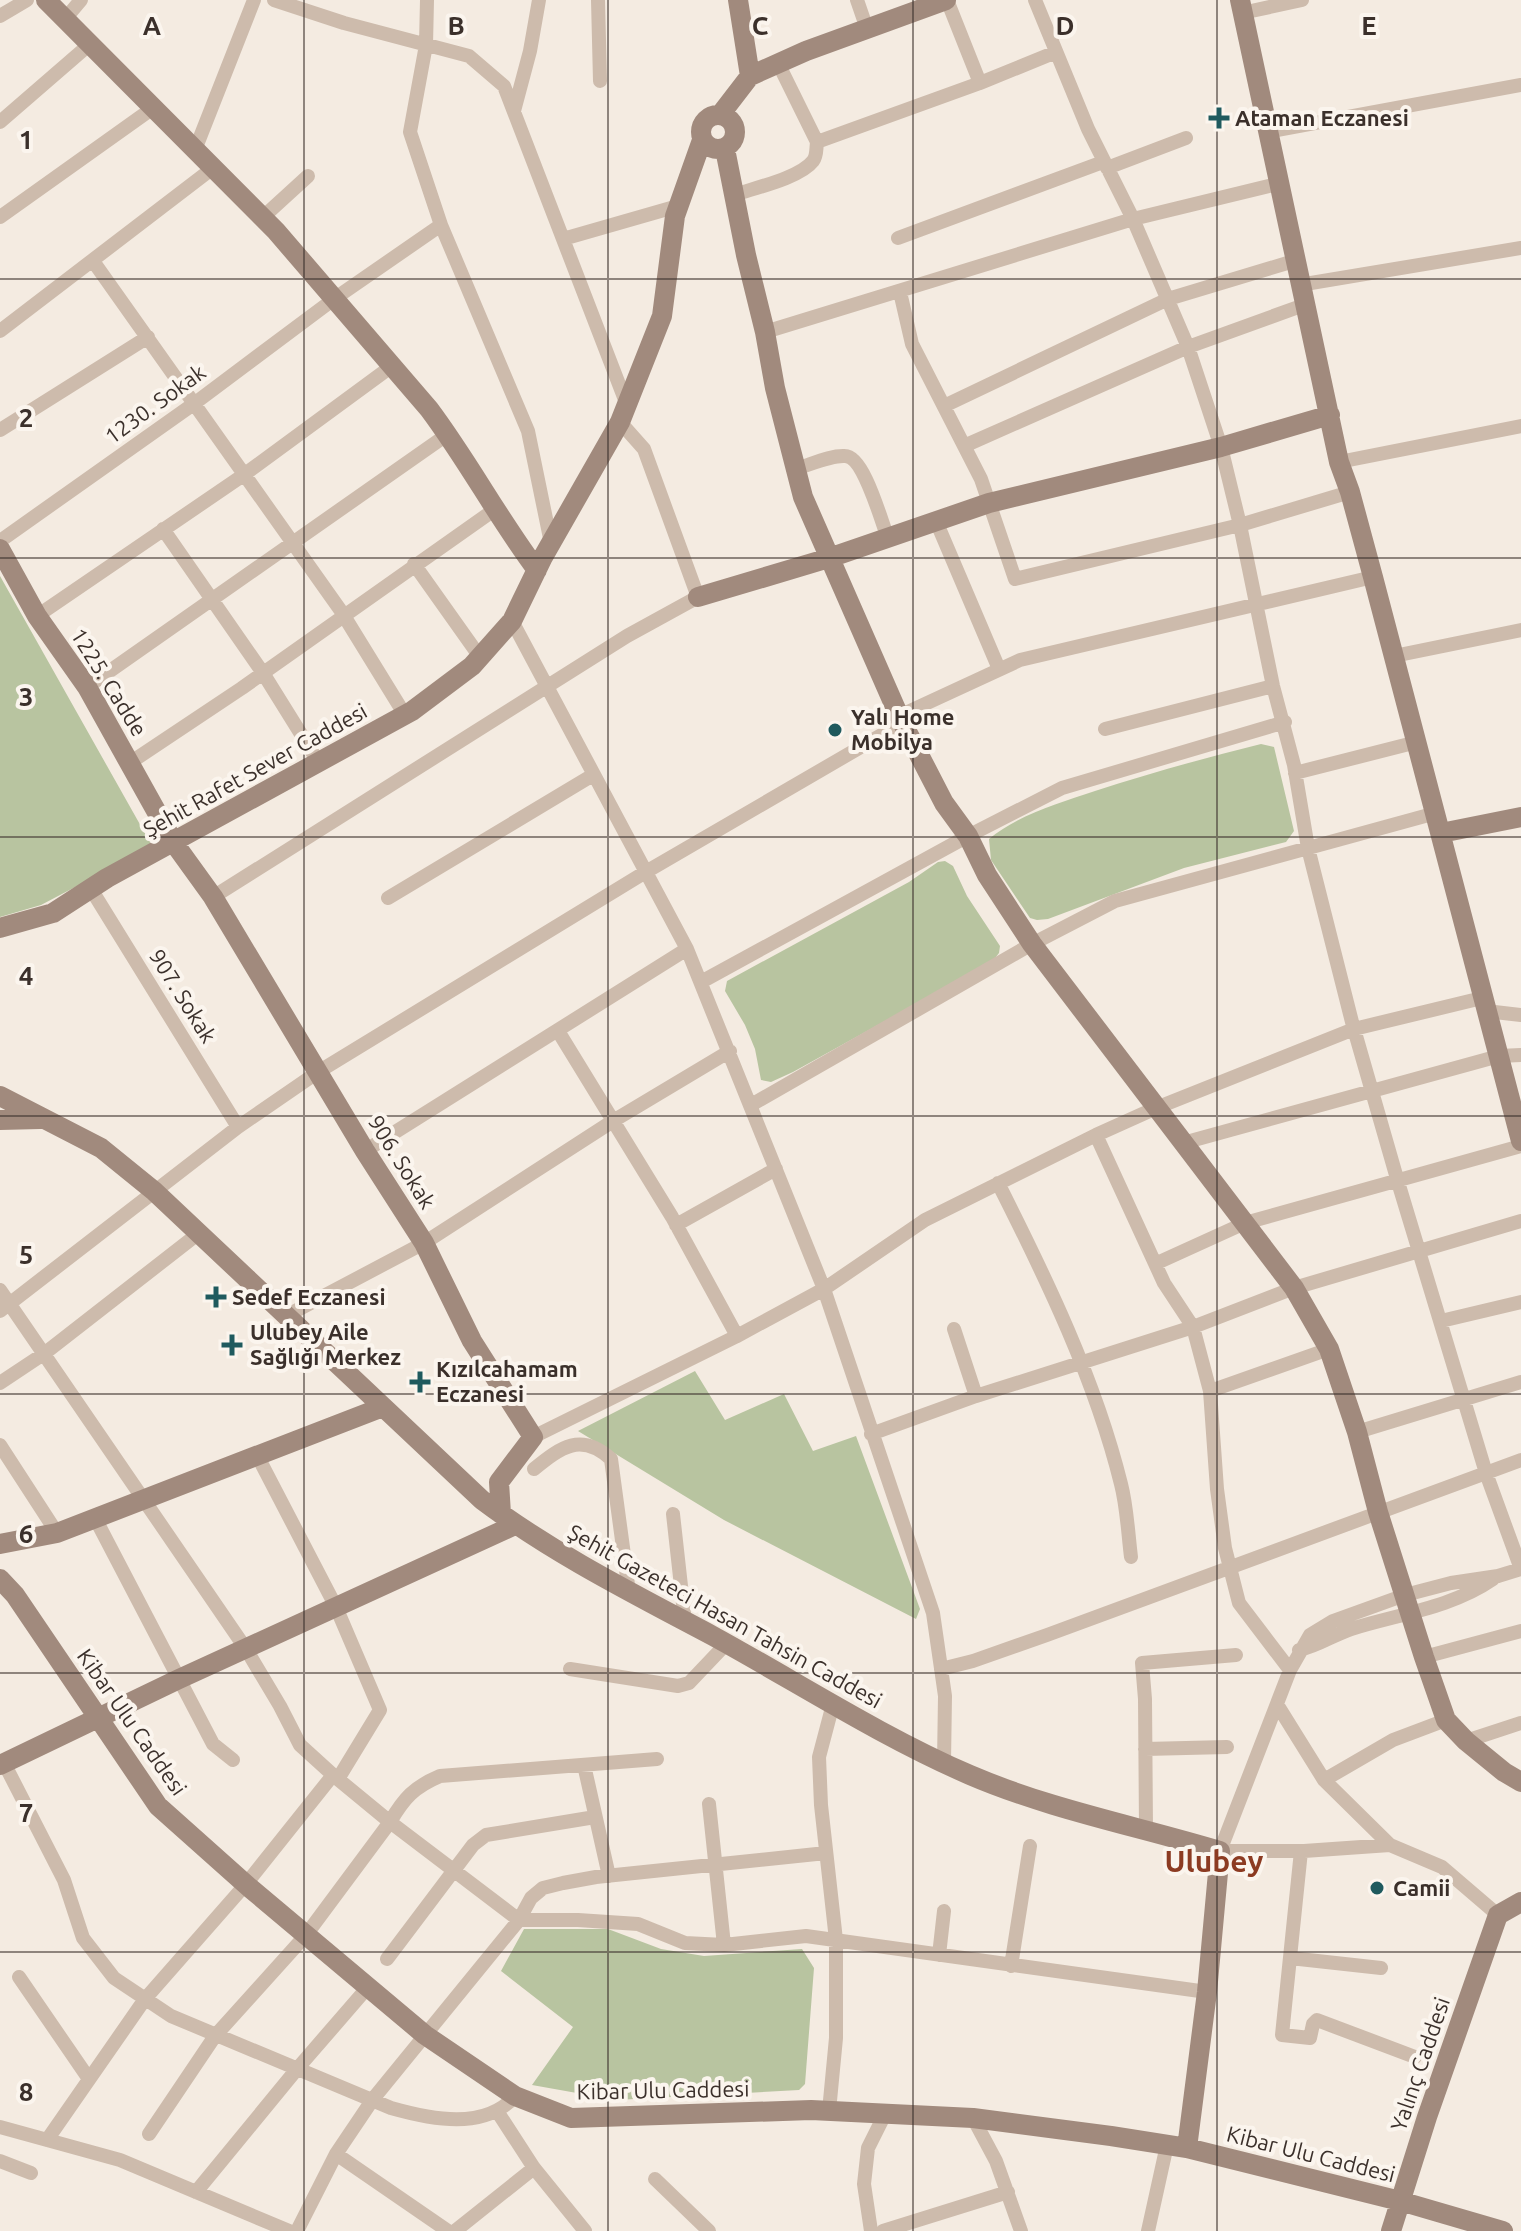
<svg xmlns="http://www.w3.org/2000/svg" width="1521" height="2231" font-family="Ubuntu,sans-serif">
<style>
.green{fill:#b8c4a0}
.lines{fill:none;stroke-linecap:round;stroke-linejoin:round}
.street{stroke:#cdbbac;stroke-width:14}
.secondary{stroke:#a18a7d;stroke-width:20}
.grid{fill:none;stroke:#3b302b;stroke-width:2;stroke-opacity:0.55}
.poi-dot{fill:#1f5a5e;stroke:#fbf5ee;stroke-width:3}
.labels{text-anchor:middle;stroke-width:8;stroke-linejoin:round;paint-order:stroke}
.poi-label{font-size:22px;font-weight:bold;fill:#3b302b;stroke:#fbf5ee;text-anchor:start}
.street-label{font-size:22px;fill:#3b302b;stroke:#fbf5ee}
.district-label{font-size:30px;font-weight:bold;fill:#8c3b22;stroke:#fbf5ee}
.grid-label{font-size:26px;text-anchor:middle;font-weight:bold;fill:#3b302b;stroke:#fbf5ee;stroke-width:8;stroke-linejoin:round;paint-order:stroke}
</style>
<rect width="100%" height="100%" fill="#f4ebe1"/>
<path class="green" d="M 0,576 L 151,844 L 138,854 L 41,905 L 0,917 Z
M 1261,744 L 1274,747 L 1294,831 L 1286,842 L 1184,868 L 1048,919 L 1037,920 L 1030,918 L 991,860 L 989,839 C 1018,815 1059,803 1095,791 C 1150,773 1205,758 1261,744 Z
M 945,861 L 953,866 L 967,896 L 1000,946 L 999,953 L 992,962 L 793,1072 L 771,1082 L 761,1080 L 755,1049 L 745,1025 L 725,991 L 727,981 L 909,882 L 938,862 Z
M 695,1371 L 725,1420 L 784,1394 L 813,1451 L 856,1436 L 920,1609 L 916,1619 L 724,1520 L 578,1431 Z
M 524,1929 L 608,1929 L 661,1949 L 704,1956 L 802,1949 L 814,1968 L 805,2084 L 799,2090 L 616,2100 L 532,2085 L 573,2027 L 501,1971 Z"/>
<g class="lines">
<path class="street" d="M 274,0 L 344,23 L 469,56 L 504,86 L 627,405
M 427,0 L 426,45 L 410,132 L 441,225 L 528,431 L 551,543
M 598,0 L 600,81
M 857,0 L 867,29
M 947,0 L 980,83
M 1035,0 L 1088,129 L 1133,219 L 1188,347 L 1221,447 L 1240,525 L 1273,686 L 1294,765 L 1308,848 L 1352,1022 L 1398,1182 L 1486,1473 L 1521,1569
M 1242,13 L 1302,0
M 0,16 L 27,0
M 65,19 L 81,0
M 514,111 L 530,51 L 539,0
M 0,122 L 90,44
M 1267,132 L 1521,85
M 817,142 L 980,83 L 1056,52
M 195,150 L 254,0
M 1107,168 L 1186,138
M 734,195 C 754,188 800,178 813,161 C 817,156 816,150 817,142 L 778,63
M 0,217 L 153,108
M 262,218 L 308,176
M 898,238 L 1103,162
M 563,239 L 678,206
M 93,261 L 341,611 L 405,715
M 1299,285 L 1521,248
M 900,292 L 912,344 L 981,479 L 1015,579 L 1240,525 L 1350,492
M 0,331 L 213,168
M 765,332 L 1133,219 L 1277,184
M 944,406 L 1168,299 L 1294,261
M 0,430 L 148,337
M 964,446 L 1188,347 L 1304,305
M 1339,462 L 1521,426
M 795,469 C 810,465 830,455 845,456 C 864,456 881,521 888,538
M 936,521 L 999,669
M 163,529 L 263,673 L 319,763
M 0,541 L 195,403 L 334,299 L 441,225
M 414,564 L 480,657
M 37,616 L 245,474 L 392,366
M 512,621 L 687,949 L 824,1289 L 933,1613 L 945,1696 L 944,1762
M 1394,656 L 1521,630
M 87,687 L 448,434
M 899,716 L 1020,660 L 1373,577
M 1105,729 L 1273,686
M 131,762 L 242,688 L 494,510
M 1295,773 L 1417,742
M 91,889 L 238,1127
M 213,897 L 627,636 L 698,597 L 644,449 L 620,422
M 388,898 L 593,775
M 701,982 L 968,836 L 1062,788 L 1285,722
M 1486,1011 L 1521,1015
M 558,1031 L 672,1217 L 737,1336
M 751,1105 L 1032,944 L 1115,901 L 1436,813
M 1096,1135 L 1164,1283 L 1193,1327 L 1210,1391 L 1217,1489 L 1225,1548 L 1239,1603 L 1290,1670
M 1183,1143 L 1499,1056 L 1521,1055
M 365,1151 L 687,949
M 998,1183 C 1046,1278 1095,1379 1121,1484 C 1127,1507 1128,1533 1131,1557
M 676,1225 L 776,1169
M 1157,1263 L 1245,1223 L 1521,1146
M 0,1290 L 246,1649 L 280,1706 L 300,1745 L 333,1775 L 246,1884 L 145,1999 L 47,2140
M 0,1311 L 238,1127 L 318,1072 L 644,873 L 902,723
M 286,1316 L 424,1243 L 613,1121 L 730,1051
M 1441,1321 L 1521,1302
M 954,1329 L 976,1396
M 0,1383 L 45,1353 L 199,1233
M 1210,1391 L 1329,1349
M 1357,1432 L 1521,1382
M 871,1434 L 976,1396 L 1193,1327 L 1294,1288 L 1521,1221
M 533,1437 L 737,1336 L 824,1289 L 925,1220 L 1096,1135 L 1156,1108 L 1354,1029 L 1482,998
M 0,1445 L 57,1533
M 258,1457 L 336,1607 L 380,1710 L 338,1779
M 534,1469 C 561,1447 581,1432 611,1459 L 629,1592
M 673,1514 L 685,1622
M 95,1518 L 213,1744 L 233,1760
M 1299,1650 C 1318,1646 1333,1635 1351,1629 C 1399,1614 1451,1608 1493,1579
M 1424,1657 L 1521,1631
M 570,1669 L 678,1686 L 689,1683 L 726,1644
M 941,1669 L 973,1661 L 1047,1635 L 1521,1460
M 1278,1706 L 1324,1780 L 1390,1845
M 1466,1741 L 1521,1723
M 1145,1749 L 1227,1747
M 657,1759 L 440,1776 C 414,1787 404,1798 390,1822 L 519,1920 L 578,1920 L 638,1924 L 685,1943 L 724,1945 L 806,1936 L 1207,1992
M 4,1763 L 64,1880 L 83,1938 L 114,1978 L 171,2016 L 391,2108 C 430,2119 485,2131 515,2096
M 584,1765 L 609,1876
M 1324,1780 L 1393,1740 L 1446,1720
M 709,1804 L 724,1945
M 1146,1828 L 1145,1699 L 1142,1663 L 1236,1655
M 1301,1851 L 1282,2035 L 1310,2038 L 1313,2024 L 1317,2020 L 1415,2057
M 1498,1915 L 1442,1867 L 1390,1845 L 1304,1851 L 1220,1851 L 1290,1670 L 1310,1635 L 1333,1621 L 1405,1595 L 1451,1583 L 1498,1576 L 1521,1569
M 939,1955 L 944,1911
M 1290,1958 L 1381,1968
M 387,1959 L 473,1845 L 486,1835 L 595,1817
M 1011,1966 L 1030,1846
M 19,1977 L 89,2079
M 497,2111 L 534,2168 L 585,2231
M 829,2111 L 836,2038 L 836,1940 L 821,1805 L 819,1757 L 833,1704
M 973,2118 L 996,2161 L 1021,2231
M 0,2127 L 120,2160 L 289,2231
M 149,2134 L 215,2036 L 306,1935 L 390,1822 L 333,1775
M 336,2154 L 448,2231
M 0,2161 L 31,2173
M 655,2179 L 709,2231
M 196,2192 L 297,2069 L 368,1987
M 297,2231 L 336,2154 L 373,2099 L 519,1920 L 531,1898 L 543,1888 L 563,1883 L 596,1877 L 826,1853
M 455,2231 L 534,2168
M 871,2231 L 864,2184 L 868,2148 L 885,2114
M 883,2231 L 1008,2192
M 1148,2231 L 1167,2145"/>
<path class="secondary" d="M 46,0 L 276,231 L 429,409 C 468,461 498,518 537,570
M 738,0 L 750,76
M 1240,0 L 1339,462 L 1350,492 L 1373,577 L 1521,1141
M701 132a17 17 0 1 1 34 0a17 17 0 1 1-34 0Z
M 720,115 L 750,76 L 806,51 L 946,0
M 725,149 L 746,255 L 765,332 L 775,388 L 803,497 L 899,716 L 944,803 L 968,836 L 987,875 L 1032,944 L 1294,1288 L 1329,1349 L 1357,1432 L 1378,1512 L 1424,1657 L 1446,1720 L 1466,1741 L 1504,1772 L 1521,1782
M 0,549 L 37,616 L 87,687 L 174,843 L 213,897 L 365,1151 L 424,1243 L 472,1341 L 533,1437 L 499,1482 L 501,1514
M 698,597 L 829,558 L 989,503 L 1221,447 L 1330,415
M 1441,833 L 1521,817
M 0,928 L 53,913 L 107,878 L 412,711 L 472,666 L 512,621 L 543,557 L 620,422 L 662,316 L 675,216 L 702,140
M 0,1096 L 101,1148 L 154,1191 L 482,1500 C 554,1554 634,1594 713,1636 C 797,1682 882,1737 970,1775 C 1049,1809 1137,1826 1220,1851 L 1207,1992 L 1187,2148
M 0,1120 L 40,1119
M 0,1544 L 57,1533 L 383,1407
M 0,1579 L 15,1595 L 158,1806 L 250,1888 L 425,2035 L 515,2096 L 571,2118 L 811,2110 L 973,2118 L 1111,2136 L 1187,2148 L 1400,2201 L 1503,2231
M 0,1765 L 179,1679 L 515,1525
M 1391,2231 L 1427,2117 L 1498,1915 L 1521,1902"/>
</g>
<path class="grid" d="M 304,0 L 304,2231M 608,0 L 608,2231M 913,0 L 913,2231M 1217,0 L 1217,2231M 0,279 L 1521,279M 0,558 L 1521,558M 0,837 L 1521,837M 0,1116 L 1521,1116M 0,1394 L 1521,1394M 0,1673 L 1521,1673M 0,1952 L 1521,1952"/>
<g class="poi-dot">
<path d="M1215 106h8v8h8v8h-8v8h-8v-8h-8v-8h8z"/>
<circle cx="835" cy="730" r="8"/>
<path d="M212 1285h8v8h8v8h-8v8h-8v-8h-8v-8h8z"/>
<path d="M228 1333h8v8h8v8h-8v8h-8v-8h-8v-8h8z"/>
<path d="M416 1370h8v8h8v8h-8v8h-8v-8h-8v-8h8z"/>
<circle cx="1377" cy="1888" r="8"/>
</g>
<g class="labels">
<g class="poi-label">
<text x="1235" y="126">Ataman Eczanesi</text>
<text x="851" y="725">Yalı Home<tspan x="851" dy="25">Mobilya</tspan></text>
<text x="232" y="1305">Sedef Eczanesi</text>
<text x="250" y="1340">Ulubey Aile<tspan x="250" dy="25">Sağlığı Merkez</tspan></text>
<text x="436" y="1377">Kızılcahamam<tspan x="436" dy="25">Eczanesi</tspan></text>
<text x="1393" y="1896">Camii</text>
</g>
<g class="street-label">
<text transform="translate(155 404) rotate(-36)" y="8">1230. Sokak</text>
<text transform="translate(109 682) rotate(58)" y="8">1225. Cadde</text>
<text transform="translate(255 770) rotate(-29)" y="8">Şehit Rafet Sever Caddesi</text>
<text transform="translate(183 996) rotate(58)" y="8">907. Sokak</text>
<text transform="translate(402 1162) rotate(58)" y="8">906. Sokak</text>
<text transform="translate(725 1616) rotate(29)" y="8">Şehit Gazeteci Hasan Tahsin Caddesi</text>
<text transform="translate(132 1722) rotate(55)" y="8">Kibar Ulu Caddesi</text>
<text transform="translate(1420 2064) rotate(-71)" y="8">Yalınç Caddesi</text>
<text transform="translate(663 2090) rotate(-1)" y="8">Kibar Ulu Caddesi</text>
<text transform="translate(1311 2154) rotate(14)" y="8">Kibar Ulu Caddesi</text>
</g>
<g class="district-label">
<text x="1214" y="1872">Ulubey</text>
</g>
</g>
<g class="grid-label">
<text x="152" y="35">A</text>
<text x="456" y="35">B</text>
<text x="760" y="35">C</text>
<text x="1065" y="35">D</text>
<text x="1369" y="35">E</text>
<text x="26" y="149">1</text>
<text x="26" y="427">2</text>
<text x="26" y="706">3</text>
<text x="26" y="985">4</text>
<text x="26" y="1264">5</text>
<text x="26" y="1543">6</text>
<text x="26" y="1822">7</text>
<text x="26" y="2101">8</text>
</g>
</svg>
